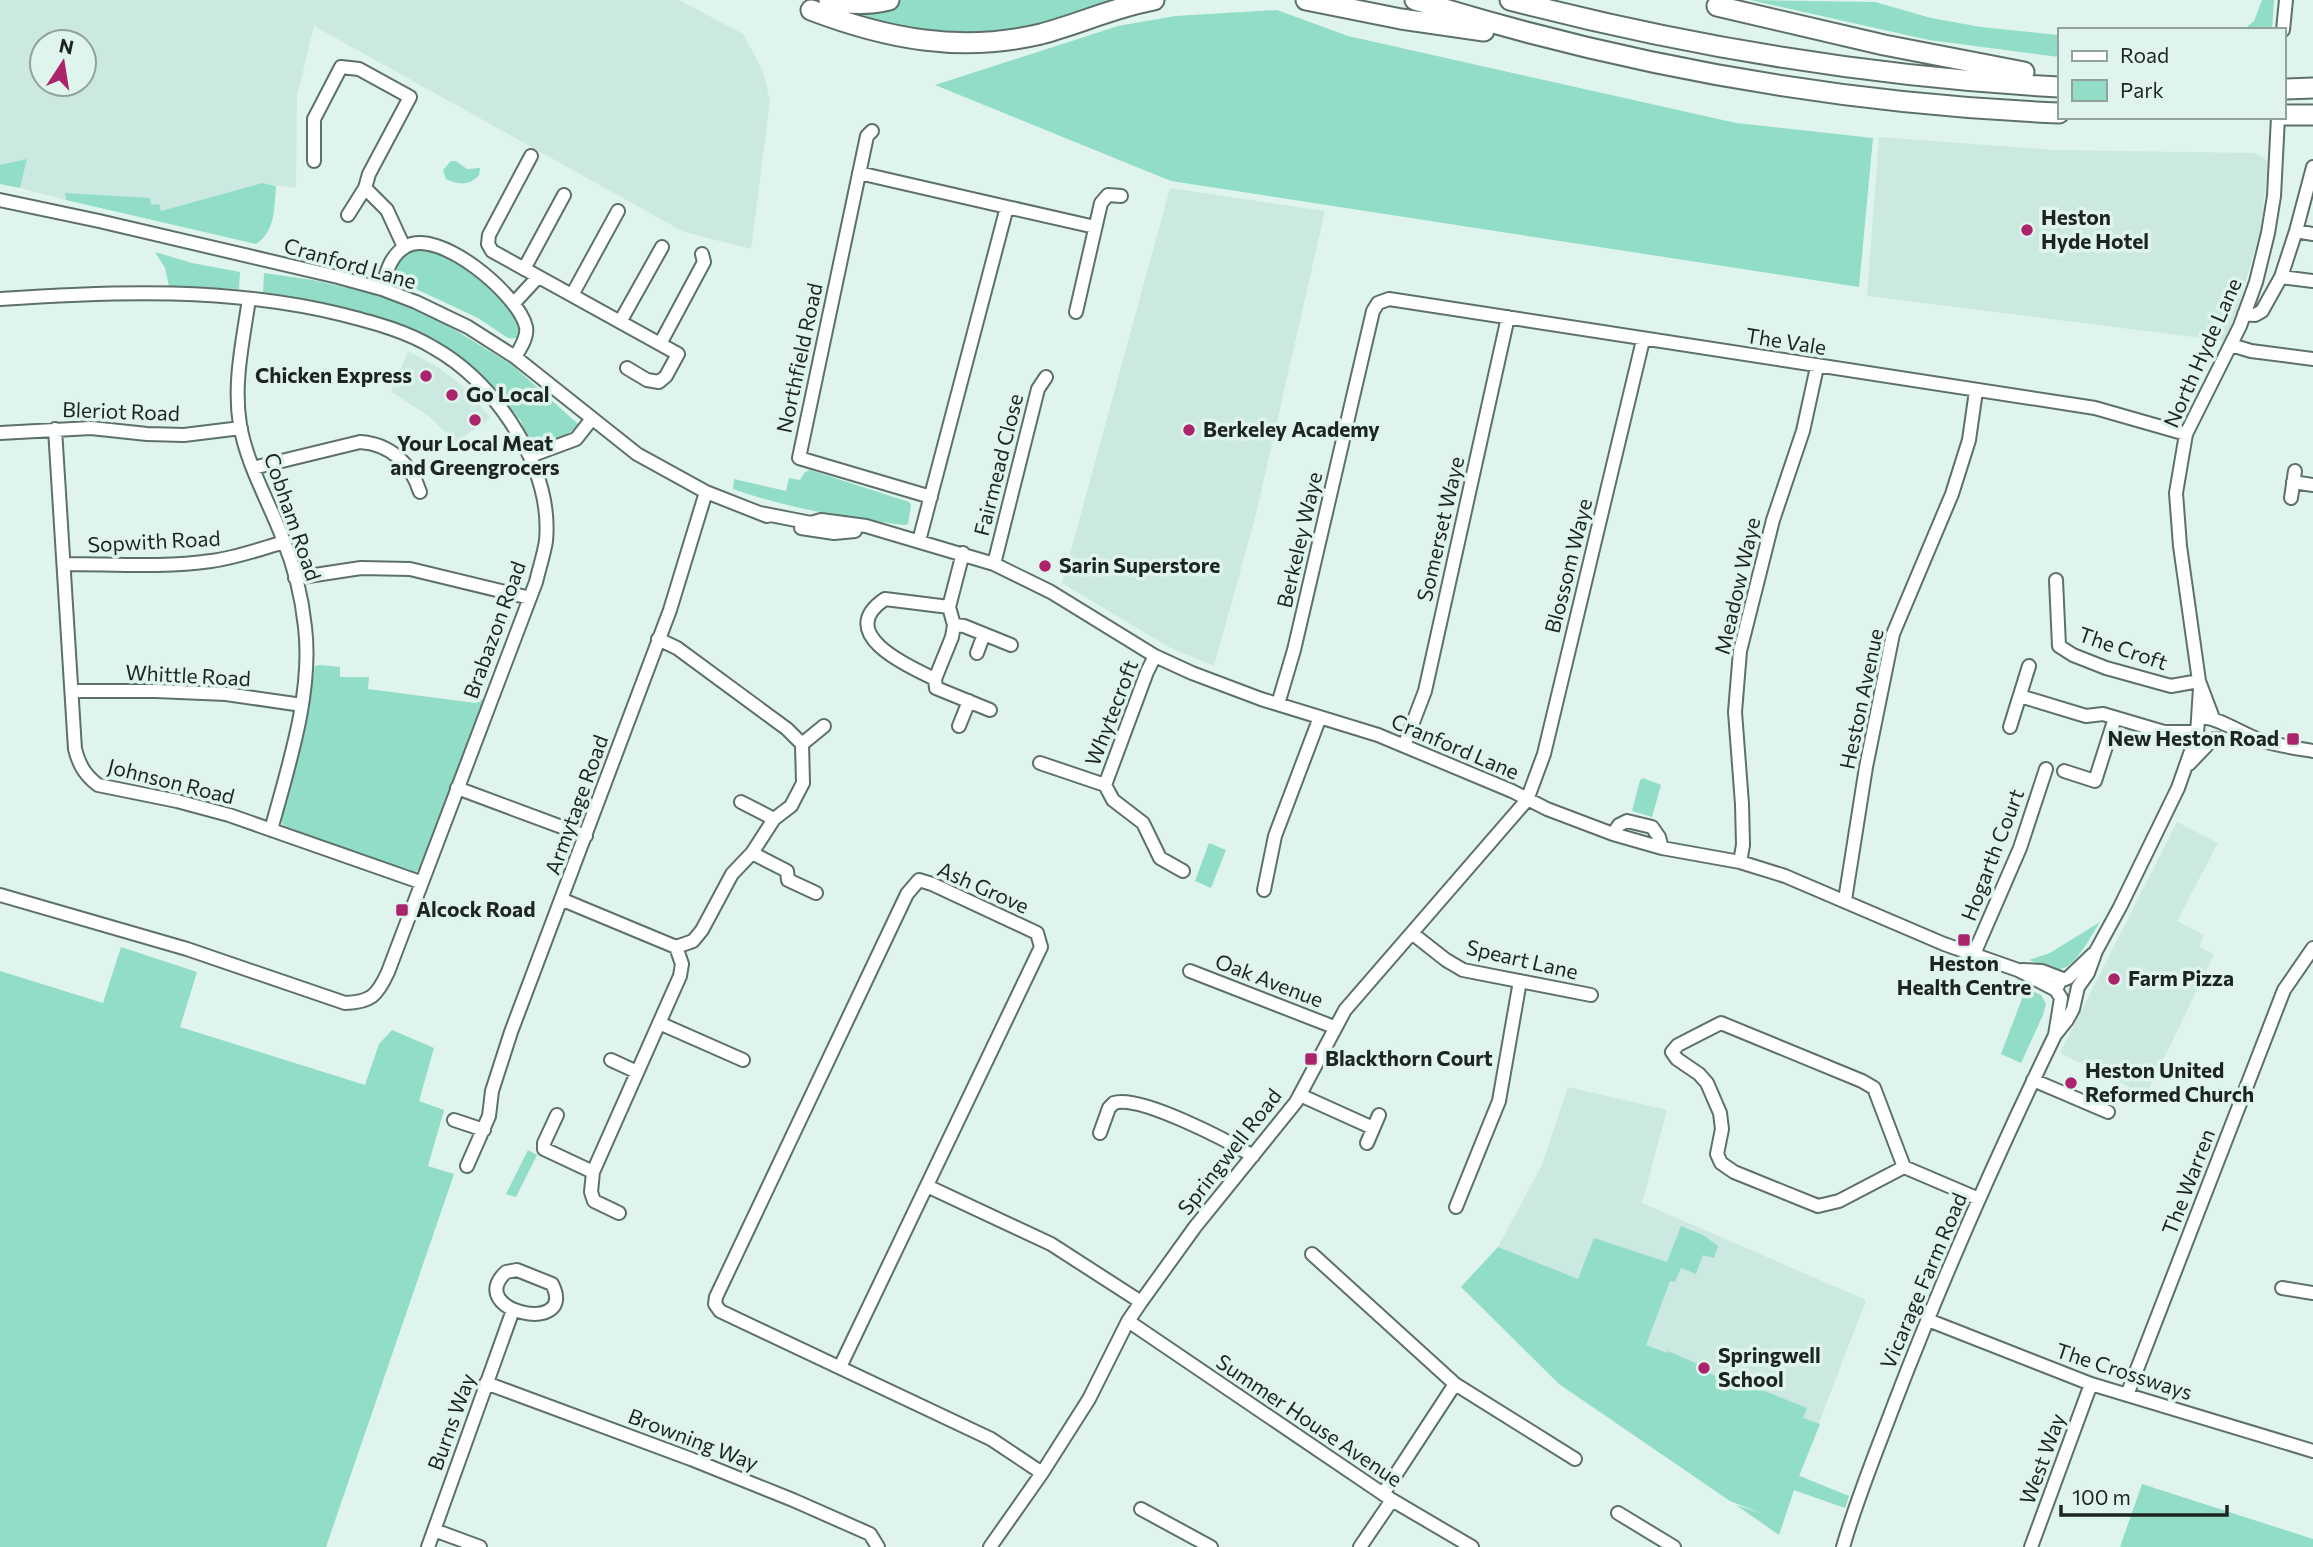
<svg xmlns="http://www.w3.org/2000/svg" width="2313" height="1547" font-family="Commissioner,sans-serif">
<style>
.built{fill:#cbe9e0;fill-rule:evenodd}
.green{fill:#91ddc7}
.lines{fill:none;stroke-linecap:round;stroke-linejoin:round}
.minor-casing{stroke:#5e706a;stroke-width:16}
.highway-casing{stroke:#5e706a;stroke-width:23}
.minor{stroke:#fff;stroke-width:12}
.highway{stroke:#fff;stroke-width:19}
.poi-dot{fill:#ab246b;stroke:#dff4ed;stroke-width:2.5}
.labels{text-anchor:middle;stroke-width:7;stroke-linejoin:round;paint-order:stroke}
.poi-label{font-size:21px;font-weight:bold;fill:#1d2522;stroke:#dff4ed;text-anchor:start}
.street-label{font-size:21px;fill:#1d2522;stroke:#dff4ed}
</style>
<rect width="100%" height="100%" fill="#dff4ed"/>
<path class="built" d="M 0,0 L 679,0 L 743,34 L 763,71 L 770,101 L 751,249 L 684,232 L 314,26 L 297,96 L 296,188 L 261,183 L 161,211 L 151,205 L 65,193 L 66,200 L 20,188 L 27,159 L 0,165 ZM 42,42 L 84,42 L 84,84 L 42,84 Z
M 1879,137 L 2055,150 L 2254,153 L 2268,161 L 2261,229 L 2238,307 L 2225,341 L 1867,296 Z
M 1170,188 L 1325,211 L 1255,518 L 1214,666 L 1169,647 L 1062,583 Z
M 408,351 L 439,368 L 465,388 L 491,418 L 456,442 L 426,414 L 391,392 Z
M 2177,822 L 2218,843 L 2177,921 L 2204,935 L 2199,946 L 2214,955 L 2146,1095 L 2060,1053 Z
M 1568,1087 L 1667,1110 L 1642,1203 L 1866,1300 L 1799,1475 L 1849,1496 L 1845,1508 L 1794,1490 L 1782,1522 L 1730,1501 L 1461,1287 L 1498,1247 L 1542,1165 Z"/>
<path class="green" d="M 902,0 L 1129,0 L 1018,32 L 950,37 L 840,15 L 842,9 L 881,8 Z
M 1750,0 L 1875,2 L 1931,18 L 1981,27 L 2059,35 L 2059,57 L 1929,40 Z
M 2262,0 L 2274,0 L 2272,30 L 2243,30 L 2254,21 Z
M 1277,10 L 1348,36 L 1736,123 L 1873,138 L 1859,287 L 1171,181 L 935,85 L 1118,26 L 1175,16 Z
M 27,159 L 20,188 L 0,184 L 0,165 Z
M 451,161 L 456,161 L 467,169 L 480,168 L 479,175 C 470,186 458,185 446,179 L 443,170 Z
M 262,183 L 276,186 C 274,207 276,231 256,244 L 66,200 L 65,193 L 150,198 L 151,205 L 159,204 L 161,211 Z
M 417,248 C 458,250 499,290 521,323 L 520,339 L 508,338 L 478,318 L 401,282 L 394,275 C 393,261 406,255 417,248 Z
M 155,252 L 192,263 L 240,272 L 239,289 L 169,286 L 165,268 Z
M 264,273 L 313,280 L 382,296 L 440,321 L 511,364 L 578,424 C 571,435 548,446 535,446 L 527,437 L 521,421 L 489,383 L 437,343 L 391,322 L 316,302 L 263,293 Z
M 810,470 L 909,502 L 911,505 L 908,524 L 904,525 C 844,517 790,509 733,489 L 734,479 L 786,491 L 789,478 L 800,480 L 805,472 Z
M 320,665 L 340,667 L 340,677 L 369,677 L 368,689 L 476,703 L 485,698 L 421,866 L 416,872 L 409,873 L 410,870 L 406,868 L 404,871 L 283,825 L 281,820 L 307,715 L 315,666 Z
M 1643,778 L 1661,785 L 1652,817 L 1632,811 L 1640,780 Z
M 1209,843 L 1226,850 L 1211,888 L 1195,881 Z
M 2100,922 C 2091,935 2074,972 2056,969 C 2047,968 2038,963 2029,960 L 2050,953 Z
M 121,947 L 197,972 L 180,1027 L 365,1085 L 379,1044 L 392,1030 L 434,1048 L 419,1101 L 444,1110 L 428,1166 L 454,1174 L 326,1547 L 0,1547 L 0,971 L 103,1003 Z
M 2026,988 L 2041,995 L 2046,1004 L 2043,1015 L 2021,1063 L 2001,1054 Z
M 528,1150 L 537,1155 L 516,1197 L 506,1194 Z
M 1681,1226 L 1703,1235 L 1718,1246 L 1714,1258 L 1703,1255 L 1696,1274 L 1681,1268 L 1675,1282 L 1670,1281 L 1646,1345 L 1667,1353 L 1668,1351 L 1707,1368 L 1706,1372 L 1721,1378 L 1724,1375 L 1807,1408 L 1803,1418 L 1820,1424 L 1799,1476 L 1849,1496 L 1845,1508 L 1794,1490 L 1779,1535 L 1736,1505 L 1764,1514 L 1730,1501 L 1559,1384 L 1461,1287 L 1498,1247 L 1578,1279 L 1594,1238 L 1667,1262 Z
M 2142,1484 L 2313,1539 L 2313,1547 L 2120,1547 Z"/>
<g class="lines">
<g class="minor-casing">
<path id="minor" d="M 2283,30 L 2286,0
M 872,131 L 867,136 L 799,458 L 931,497
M 531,156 L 489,235 L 488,244 L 492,251 L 660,344 L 704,262 L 702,254
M 314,161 L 314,119 L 341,67 L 359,69 L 410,97 L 369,174 L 365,188 L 387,210 L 404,247
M 859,173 L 1007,207
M 0,200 L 99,221 L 338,277 L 382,289 L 416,302 L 468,327 L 515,357 L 637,454 L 706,492 L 767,516
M 348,215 L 365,188
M 2296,231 L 2313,234
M 524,269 L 564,195
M 2281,277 L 2313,281
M 382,289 C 386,273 390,256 405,247 C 438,226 519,295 526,327 C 528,337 520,349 515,357
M 572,295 L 618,211
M 0,299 C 115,291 231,287 344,315 C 375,323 406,331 434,348 C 464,365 490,391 510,421 C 533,456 550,498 546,541 C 544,554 539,569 536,582 L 388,972 C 377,996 371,1002 345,1003 L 187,949 L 0,895
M 249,299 C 243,341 233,383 240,425 C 247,465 269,502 283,539 C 294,566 302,598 305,627 C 313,693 288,767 271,830
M 514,303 L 538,277
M 1076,312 L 1101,203 L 1108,195 L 1121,196
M 2244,314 L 2255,315 L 2262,311 L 2281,277 L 2296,231 L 2313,167
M 620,322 L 662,247
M 2231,345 L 2251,351 L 2313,359
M 627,368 L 647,380 L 659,382 L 666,376 L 678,354 L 660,344
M 55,429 L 75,749 C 79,765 85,775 98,785 L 177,801 L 229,815 L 420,882
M 0,433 L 91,428 L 147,434 L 184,435 L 241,428
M 530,456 L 576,439 L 591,420
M 253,468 L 360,442 C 391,444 411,464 420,492
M 2293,482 L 2313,485
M 2291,498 L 2295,471
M 760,513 L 811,523 L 821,520 L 866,526 L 994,564 L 1051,592 L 1155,656 L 1192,673 L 1261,699 L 1378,735 L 1512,791 L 1547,809 L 1613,834 L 1662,848 L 1740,862 L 1785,876 L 1944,944 L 2018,970 L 2056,990
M 801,528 L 834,533 L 855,531
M 919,541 L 1007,207 L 1095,227
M 963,553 L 949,607 L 954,625 L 952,637 L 935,679 L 936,688 L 990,710
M 64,564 C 113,564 163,568 211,561 C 236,558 260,549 284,542
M 994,564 L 1038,389 L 1046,377
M 295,578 L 361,568 L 410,569 L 530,598
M 2056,580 L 2059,646 L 2073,655 L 2106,668 L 2171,686 L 2199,681
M 954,625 L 964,626 L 1011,645
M 977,653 L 984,634
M 1155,656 L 1147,672 L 1105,785 L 1113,800 L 1143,823 L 1160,858 L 1183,871
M 935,679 C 907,666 834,633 885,599 L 949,607
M 72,691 L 156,691 L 226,694 L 302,705
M 2020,696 L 2086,716 L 2103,714 L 2164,732 L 2196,732
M 1278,704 L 1294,650 L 1373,311 L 1378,303 L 1389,299 L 2095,408 L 2186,434
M 2205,718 C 2216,717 2243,734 2257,739 C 2274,745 2295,748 2313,751
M 2213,718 L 2199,681 L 2180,546 L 2176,493 L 2186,434 L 2240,326 L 2256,282 L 2268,233 L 2274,196 L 2278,117
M 959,726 L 969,701
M 2010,727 L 2029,666
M 2215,739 L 2254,740
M 802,744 L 824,726
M 1404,746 L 1425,691 L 1508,317
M 1040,763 L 1105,785
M 2189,764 L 2211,741
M 2064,771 L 2095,781 L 2115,718
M 457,788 L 586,836
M 741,802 L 774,819
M 1613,834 L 1619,825 L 1627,821 L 1652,827 L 1659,837 L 1662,848
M 752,853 L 787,871 L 788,880 L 816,893
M 1740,862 L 1743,845 L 1742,804 L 1735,712 L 1740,651 L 1773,520 L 1803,431 L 1817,367
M 1264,890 L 1275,836 L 1320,717
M 563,900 L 676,947 L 693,941 L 702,930 L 732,874 L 752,853 L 774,819 L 791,806 L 803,783 L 802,744 L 787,729 L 677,648 L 658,639
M 1845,900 L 1866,767 L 1893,634 L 1952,494 L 1969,440 L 1976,391
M 1413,934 L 1446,960 L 1463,970 L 1591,995
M 1974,954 L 2020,848 L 2046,769
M 2022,970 L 2042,971 L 2063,979
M 1190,971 L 1334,1027
M 2056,990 L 2060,981 L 2068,978 L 2093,954
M 659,1023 L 743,1060
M 2055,1035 L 2061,998 L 2056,990
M 611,1060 L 637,1072
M 2033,1080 L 2108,1112
M 1300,1095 L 1373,1128
M 557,1115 L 544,1143 L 544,1149 L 593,1172
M 454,1120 L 484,1130
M 1100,1133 L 1109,1108 L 1114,1103 C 1139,1094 1228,1141 1253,1156
M 1367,1143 L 1379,1115
M 467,1166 L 489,1116 L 492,1091 L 511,1032 L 670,610 L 706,492
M 1904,1167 L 1874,1088 L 1862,1081 L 1721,1023 L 1678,1045 L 1672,1052 L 1677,1059 L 1699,1074 L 1707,1083 L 1720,1113 L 1722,1129 L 1717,1154 L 1721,1163 L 1734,1172 L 1818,1206 L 1839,1201 L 1904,1167 L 1979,1199
M 927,1186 L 1051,1244 L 1141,1302
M 1456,1207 L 1499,1101 L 1520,981
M 619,1213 L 594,1201 L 591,1192 L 593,1172 L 680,976 L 682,964 L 676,947
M 1312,1254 L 1455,1384 L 1383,1494
M 517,1270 L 552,1284 C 579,1336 463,1312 506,1272 Z
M 2282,1288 L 2313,1293
M 1928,1320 L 2091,1384 L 2313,1451
M 1128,1321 L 1392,1500 L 1472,1547
M 840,1367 L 1041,947 L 1037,933 L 932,884 L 919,880 L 907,894 L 716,1297 L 715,1304 L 720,1311 L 991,1439 L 1042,1473
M 486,1383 L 691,1459 L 793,1500 L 870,1534 L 878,1547
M 1455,1384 L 1575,1459
M 2127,1395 L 2284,990 L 2313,948
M 1141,1509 L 1211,1547
M 1618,1513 L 1674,1547
M 434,1530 L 480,1547
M 428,1547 L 513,1310
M 990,1547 L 1042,1473 L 1089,1399 L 1128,1321 L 1141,1302 L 1195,1227 L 1296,1102 L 1345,1010 L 1527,800 L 1544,754 L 1643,340
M 1360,1547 L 1392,1500
M 1843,1547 C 1857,1498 1877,1450 1895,1402 C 1943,1277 1997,1155 2055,1035 L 2067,1020 L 2073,1009 L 2078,987 L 2088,973 L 2096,951 L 2120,907 L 2178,788 L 2197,734 L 2200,688
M 2031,1547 L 2091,1384"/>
</g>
<g class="highway-casing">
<path id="highway" d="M 829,0 C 850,5 868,5 889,0
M 1306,0 L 1401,19 L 1484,31
M 1415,0 C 1623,65 1842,104 2059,113
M 1510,0 C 1690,47 1874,77 2059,87
M 1717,6 L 1884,45 L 2024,72
M 811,10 C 887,39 960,53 1041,34 C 1079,24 1115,7 1154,0
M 2283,89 L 2313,88
M 2283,115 L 2313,115"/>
</g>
<use href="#minor" class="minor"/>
<use href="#highway" class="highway"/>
</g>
<g class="poi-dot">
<circle cx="2027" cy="230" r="7"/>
<circle cx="426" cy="376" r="7"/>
<circle cx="452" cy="395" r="7"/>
<circle cx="475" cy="420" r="7"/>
<circle cx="1189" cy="430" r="7"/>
<circle cx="1045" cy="566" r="7"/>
<rect x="2286" y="732" width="14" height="14" rx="3.5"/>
<rect x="395" y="903" width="14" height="14" rx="3.5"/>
<rect x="1957" y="933" width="14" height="14" rx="3.5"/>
<circle cx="2114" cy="979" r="7"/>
<rect x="1304" y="1052" width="14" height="14" rx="3.5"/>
<circle cx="2071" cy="1083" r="7"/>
<circle cx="1704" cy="1368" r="7"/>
</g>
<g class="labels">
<g class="poi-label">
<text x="2041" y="225">Heston<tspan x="2041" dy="24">Hyde Hotel</tspan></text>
<text x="412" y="383" text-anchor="end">Chicken Express</text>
<text x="466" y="402">Go Local</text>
<text x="1203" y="437">Berkeley Academy</text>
<text x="475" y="451" text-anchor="middle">Your Local Meat<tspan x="475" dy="24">and Greengrocers</tspan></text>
<text x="1059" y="573">Sarin Superstore</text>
<text x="2279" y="746" text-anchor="end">New Heston Road</text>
<text x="416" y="917">Alcock Road</text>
<text x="1964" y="971" text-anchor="middle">Heston<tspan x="1964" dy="24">Health Centre</tspan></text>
<text x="2128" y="986">Farm Pizza</text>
<text x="1325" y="1066">Blackthorn Court</text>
<text x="2085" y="1078">Heston United<tspan x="2085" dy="24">Reformed Church</tspan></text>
<text x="1718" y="1363">Springwell<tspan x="1718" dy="24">School</tspan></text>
</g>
<g class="street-label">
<text transform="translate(350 264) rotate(16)" y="7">Cranford Lane</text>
<text transform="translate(1786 342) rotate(9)" y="7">The Vale</text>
<text transform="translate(2203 353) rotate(-66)" y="7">North Hyde Lane</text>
<text transform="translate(800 358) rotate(-78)" y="7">Northfield Road</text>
<text transform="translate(121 412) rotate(2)" y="7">Bleriot Road</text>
<text transform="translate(999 465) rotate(-76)" y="7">Fairmead Close</text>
<text transform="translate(292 517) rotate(71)" y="7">Cobham Road</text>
<text transform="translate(1441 529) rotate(-77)" y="7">Somerset Waye</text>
<text transform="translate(1300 540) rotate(-77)" y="7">Berkeley Waye</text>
<text transform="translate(154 542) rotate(-3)" y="7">Sopwith Road</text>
<text transform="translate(1569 566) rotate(-76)" y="7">Blossom Waye</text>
<text transform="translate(1738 586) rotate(-77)" y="7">Meadow Waye</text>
<text transform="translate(495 630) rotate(-70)" y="7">Brabazon Road</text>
<text transform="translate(2123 649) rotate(19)" y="7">The Croft</text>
<text transform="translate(188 676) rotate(3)" y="7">Whittle Road</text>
<text transform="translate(1862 699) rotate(-78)" y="7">Heston Avenue</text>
<text transform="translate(1112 713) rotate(-69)" y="7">Whytecroft</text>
<text transform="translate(1455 747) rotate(23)" y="7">Cranford Lane</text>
<text transform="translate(171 782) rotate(14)" y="7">Johnson Road</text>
<text transform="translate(577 805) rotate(-70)" y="7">Armytage Road</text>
<text transform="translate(1993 855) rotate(-69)" y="7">Hogarth Court</text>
<text transform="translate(983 888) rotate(24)" y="7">Ash Grove</text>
<text transform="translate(1522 960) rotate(13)" y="7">Speart Lane</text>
<text transform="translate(1269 981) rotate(21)" y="7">Oak Avenue</text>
<text transform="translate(1230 1152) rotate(-52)" y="7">Springwell Road</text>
<text transform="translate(2189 1182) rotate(-69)" y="7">The Warren</text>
<text transform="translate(1924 1281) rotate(-67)" y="7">Vicarage Farm Road</text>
<text transform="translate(2124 1372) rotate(18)" y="7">The Crossways</text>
<text transform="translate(1309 1421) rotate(34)" y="7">Summer House Avenue</text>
<text transform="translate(452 1422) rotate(-70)" y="7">Burns Way</text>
<text transform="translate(693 1440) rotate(21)" y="7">Browning Way</text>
<text transform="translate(2043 1459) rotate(-70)" y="7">West Way</text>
</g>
</g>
<rect x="2058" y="28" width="228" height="91" fill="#dff4ed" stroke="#91a19c" stroke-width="2"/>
<rect x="2072" y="51" width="35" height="10" fill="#ffffff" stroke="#91a19c" stroke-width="2"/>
<text x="2120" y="63" font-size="21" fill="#1d2522">Road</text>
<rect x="2072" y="80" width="35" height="21" fill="#91ddc7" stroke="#91a19c" stroke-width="2"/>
<text x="2120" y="98" font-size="21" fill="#1d2522">Park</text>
<g transform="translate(63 63) rotate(12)"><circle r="33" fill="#dff4ed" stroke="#91a19c" stroke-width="2"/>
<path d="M0-5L12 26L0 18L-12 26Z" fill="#ab246b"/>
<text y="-10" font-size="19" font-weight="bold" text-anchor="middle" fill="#1d2522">N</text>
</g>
<path d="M2061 1505v10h166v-10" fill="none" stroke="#1d2522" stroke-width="3.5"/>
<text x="2072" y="1505" font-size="21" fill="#1d2522" stroke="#dff4ed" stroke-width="5" paint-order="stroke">100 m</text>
</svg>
